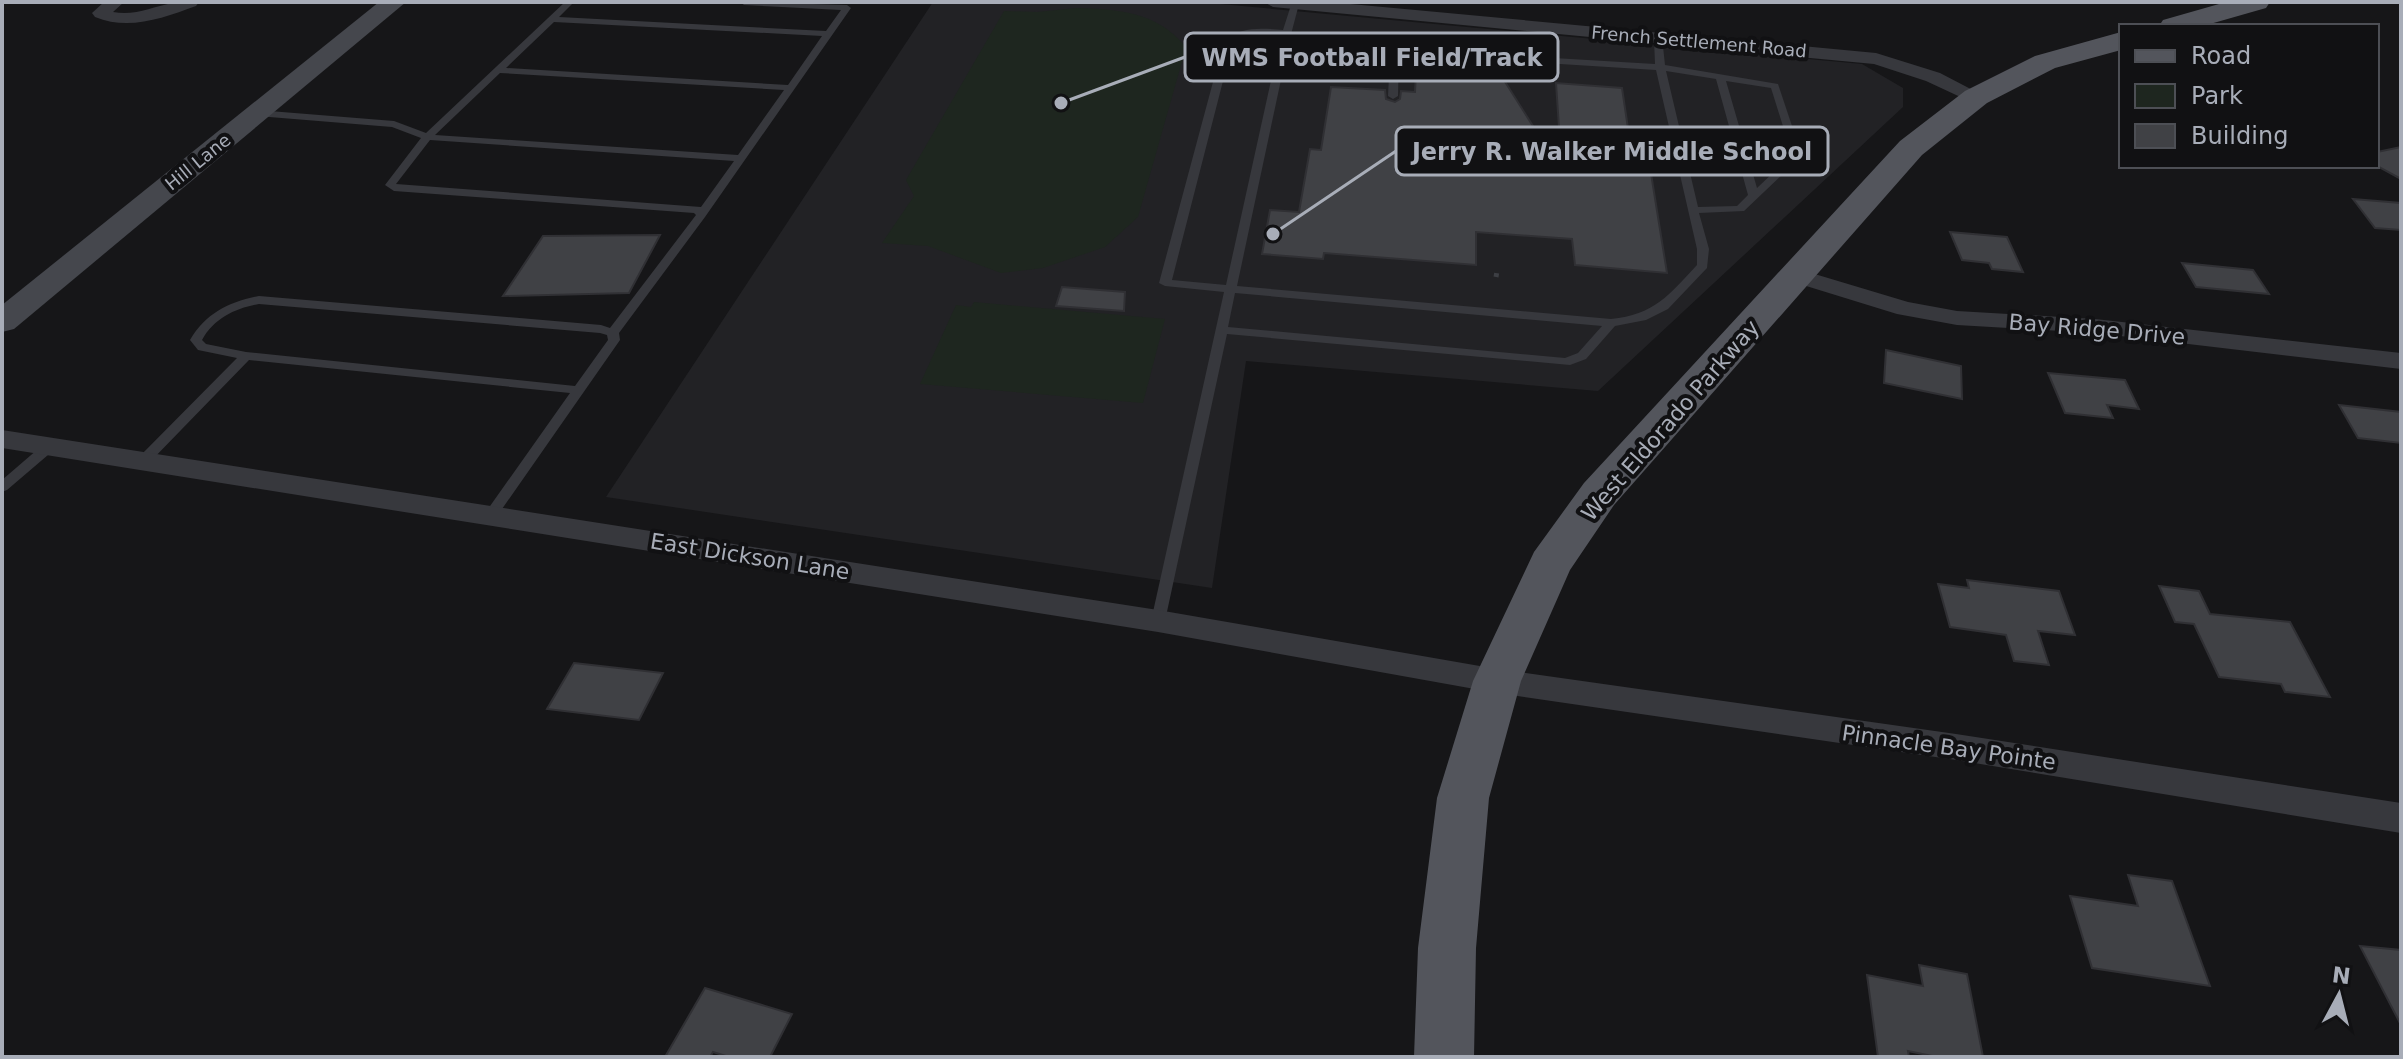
<svg xmlns="http://www.w3.org/2000/svg" width="2403" height="1059" font-family="'DejaVu Sans',sans-serif">
<style>
.built{fill:#222225}
.green{fill:#1e261f}
.building{fill:#404145;stroke:#303034;stroke-width:2}
.lines{fill:none;stroke-linecap:round;stroke-linejoin:round}
.path{stroke:#3d3f44;stroke-width:5;stroke-dasharray:4 6;stroke-linecap:butt}
.lane{fill:#37383d;fill-rule:evenodd}
.street{fill:#37383d;fill-rule:evenodd}
.secondary{fill:#45474d;fill-rule:evenodd}
.primary{fill:#53555c;fill-rule:evenodd}
.labels{text-anchor:middle;stroke-width:8;stroke-linejoin:round;paint-order:stroke}
.far-street-label{font-size:18px;fill:#a8adb8;stroke:#111113}
.street-label{font-size:22px;fill:#a8adb8;stroke:#111113}
.leader{fill:none;stroke:#a8adb8;stroke-width:3}
.callout-dot{fill:#a8adb8;stroke:#111113;stroke-width:3}
.callout{fill:#111113;stroke:#a8adb8;stroke-width:3}
.callout-label{font-size:24px;text-anchor:middle;font-weight:bold;fill:#a8adb8}
</style>
<rect width="100%" height="100%" fill="#161618"/>
<path class="built" d="M 933,2 L 1199,2 L 1862,64 L 1903,88 L 1903,107 L 1598,391 L 1246,361 L 1212,588 L 606,497 Z"/>
<path class="green" d="M 1077,8 C 1117,9 1157,12 1184,45 L 1183,58 L 1138,217 L 1105,247 L 1043,268 L 1001,273 L 928,246 L 882,243 L 914,196 L 906,180 L 1004,11 L 1037,12 Z
M 974,302 L 1165,319 L 1143,403 L 920,384 L 956,305 L 971,307 Z"/>
<path class="building" d="M 1416,72 L 1502,77 L 1562,172 L 1556,83 L 1622,88 L 1629,135 L 1645,136 L 1667,273 L 1575,265 L 1572,239 L 1476,232 L 1476,265 L 1324,253 L 1323,259 L 1262,254 L 1270,210 L 1299,212 L 1310,149 L 1321,150 L 1331,87 L 1385,90 L 1386,99 L 1395,102 L 1400,99 L 1401,91 L 1415,92 Z
M 2401,147 L 2401,179 L 2377,166 L 2377,152 Z
M 2353,199 L 2401,203 L 2401,230 L 2375,228 Z
M 1950,232 L 2007,237 L 2023,272 L 1992,269 L 1989,263 L 1962,260 Z
M 660,235 L 629,293 L 503,296 L 543,236 Z
M 2182,263 L 2253,270 L 2269,294 L 2196,287 Z
M 1062,287 L 1125,292 L 1124,311 L 1056,306 Z
M 1886,350 L 1961,366 L 1962,399 L 1884,383 Z
M 2048,373 L 2125,380 L 2139,409 L 2107,405 L 2113,418 L 2065,413 Z
M 2339,405 L 2401,412 L 2401,443 L 2358,438 Z
M 1967,580 L 2059,591 L 2075,635 L 2038,631 L 2049,665 L 2014,661 L 2006,635 L 1950,627 L 1938,584 L 1969,588 Z
M 2159,586 L 2199,591 L 2210,614 L 2290,622 L 2330,697 L 2285,692 L 2281,684 L 2219,677 L 2194,624 L 2175,622 Z
M 574,663 L 663,673 L 639,720 L 547,709 Z
M 2128,875 L 2172,881 L 2210,986 L 2092,968 L 2070,896 L 2138,906 Z
M 2360,946 L 2401,950 L 2401,1025 Z
M 1919,965 L 1967,974 L 1983,1057 L 1937,1057 L 1908,1051 L 1909,1057 L 1878,1057 L 1867,975 L 1923,986 Z
M 705,988 L 792,1014 L 770,1057 L 729,1057 L 713,1052 L 710,1057 L 665,1057 Z"/>
<g class="lines">
<path class="path" d="M 1496,277 L 1497,271"/>
<path class="lane" d="M 565,2 L 574,2 L 559,17 L 826,31 L 841,10 L 744,5 L 740,2 L 847,5 L 851,8 L 705,217 L 619,333 L 620,340 L 495,519 L 485,519 L 483,516 L 570,393 L 249,360 L 148,464 L 138,464 L 136,461 L 138,458 L 237,358 L 198,350 L 190,340 C 206,313 229,302 259,296 L 601,325 L 610,328 L 696,215 L 694,213 L 394,191 L 385,185 L 421,138 L 392,127 L 257,116 L 252,113 L 257,110 L 394,121 L 426,133 ZM 554,22 L 822,36 L 788,85 L 506,68 ZM 500,73 L 784,90 L 738,155 L 435,135 ZM 430,140 L 734,161 L 701,207 L 396,184 ZM 259,304 L 600,333 L 607,335 L 608,340 L 575,386 L 246,352 L 206,344 L 202,340 C 214,318 236,308 259,304 Z
M 1292,2 L 1299,4 L 1289,42 L 1655,64 L 1654,39 L 1662,37 L 1665,65 L 1778,84 L 1802,156 L 1744,211 L 1699,213 L 1709,249 L 1707,268 L 1668,309 L 1646,320 L 1615,326 L 1586,359 L 1570,365 L 1227,334 L 1165,621 L 1163,625 L 1153,625 L 1151,621 L 1224,292 L 1165,286 L 1159,283 L 1224,41 C 1241,26 1262,28 1283,30 ZM 1264,34 L 1281,35 L 1226,285 L 1172,280 L 1233,42 L 1245,36 ZM 1288,47 L 1390,53 L 1389,71 L 1352,68 L 1347,71 L 1352,74 L 1389,76 L 1388,96 L 1393,99 L 1398,96 L 1399,54 L 1656,70 L 1697,249 L 1697,265 C 1669,295 1654,315 1611,319 L 1237,286 ZM 1666,71 L 1716,79 L 1748,195 L 1737,206 L 1698,207 ZM 1726,81 L 1771,88 L 1792,155 L 1757,188 ZM 1235,293 L 1602,326 L 1578,353 L 1565,358 L 1228,327 Z
M 50,442 L 57,446 L 55,449 L 7,490 L 2,492 L 2,480 L 45,443 Z"/>
<path class="street" d="M 104,2 L 124,2 L 113,12 C 135,16 152,7 172,3 C 180,1 190,2 199,2 L 196,6 C 163,18 129,31 95,17 L 92,13 Z
M 1264,2 L 1329,2 L 1876,53 L 1940,73 L 1986,97 L 1976,103 L 1969,101 L 1926,81 L 1874,64 L 1273,7 Z
M 1798,269 L 1908,302 L 1957,311 L 2095,319 L 2401,353 L 2401,369 L 2095,333 L 1957,325 L 1897,314 L 1790,281 L 1787,276 L 1790,271 Z
M 2,430 L 1158,610 L 1497,669 L 1956,734 L 2401,803 L 2401,833 L 1956,760 L 1497,693 L 1158,632 L 2,448 Z"/>
<path class="secondary" d="M 379,2 L 406,2 L 14,329 L 2,332 L 2,305 Z"/>
<path class="primary" d="M 2226,2 L 2270,2 L 2266,8 L 2203,26 L 2159,26 L 2163,20 Z
M 2121,32 L 2121,50 L 2055,68 L 1987,103 L 1922,155 L 1614,505 L 1570,570 L 1521,681 L 1489,798 L 1476,948 L 1474,1057 L 1414,1057 L 1418,948 L 1437,798 L 1473,681 L 1534,552 L 1584,483 L 1900,141 L 1965,91 L 2035,56 Z"/>
</g>
<g class="labels">
<g class="far-street-label">
<text transform="translate(1699 42) rotate(5)" y="6">French Settlement Road</text>
<text transform="translate(198 162) rotate(-39)" y="6">Hill Lane</text>
</g>
<g class="street-label">
<text transform="translate(2097 329) rotate(5)" y="8">Bay Ridge Drive</text>
<text transform="translate(1670 420) rotate(-49)" y="8">West Eldorado Parkway</text>
<text transform="translate(750 556) rotate(9)" y="8">East Dickson Lane</text>
<text transform="translate(1949 747) rotate(8)" y="8">Pinnacle Bay Pointe</text>
</g>
</g>
<path class="leader" d="M1061 103L1185 57M1273 234L1396 151"/>
<g class="callout-dot">
<circle cx="1061" cy="103" r="8"/>
<circle cx="1273" cy="234" r="8"/>
</g>
<g class="callout">
<rect x="1185" y="33" width="373" height="48" rx="8"/>
<rect x="1396" y="127" width="432" height="48" rx="8"/>
</g>
<g class="callout-label">
<text x="1372" y="66">WMS Football Field/Track</text>
<text x="1612" y="160">Jerry R. Walker Middle School</text>
</g>
<rect width="2403" height="1059" fill="none" stroke="#a8adb8" stroke-width="8"/>
<rect x="2119" y="24" width="260" height="144" fill="#111113" stroke="#4d4f55" stroke-width="2"/>
<rect x="2135" y="50" width="40" height="12" fill="#53555c" stroke="#4d4f55" stroke-width="2"/>
<text x="2191" y="64" font-size="24" fill="#a8adb8">Road</text>
<rect x="2135" y="84" width="40" height="24" fill="#1e261f" stroke="#4d4f55" stroke-width="2"/>
<text x="2191" y="104" font-size="24" fill="#a8adb8">Park</text>
<rect x="2135" y="124" width="40" height="24" fill="#404145" stroke="#4d4f55" stroke-width="2"/>
<text x="2191" y="144" font-size="24" fill="#a8adb8">Building</text>
<g transform="translate(2339 995) rotate(7)" stroke="#111113" stroke-width="6" paint-order="stroke">
<path d="M0-6L14 30L0 20L-14 30Z" fill="#a8adb8"/>
<text y="-12" font-size="22" font-weight="bold" text-anchor="middle" fill="#a8adb8">N</text>
</g>
</svg>
